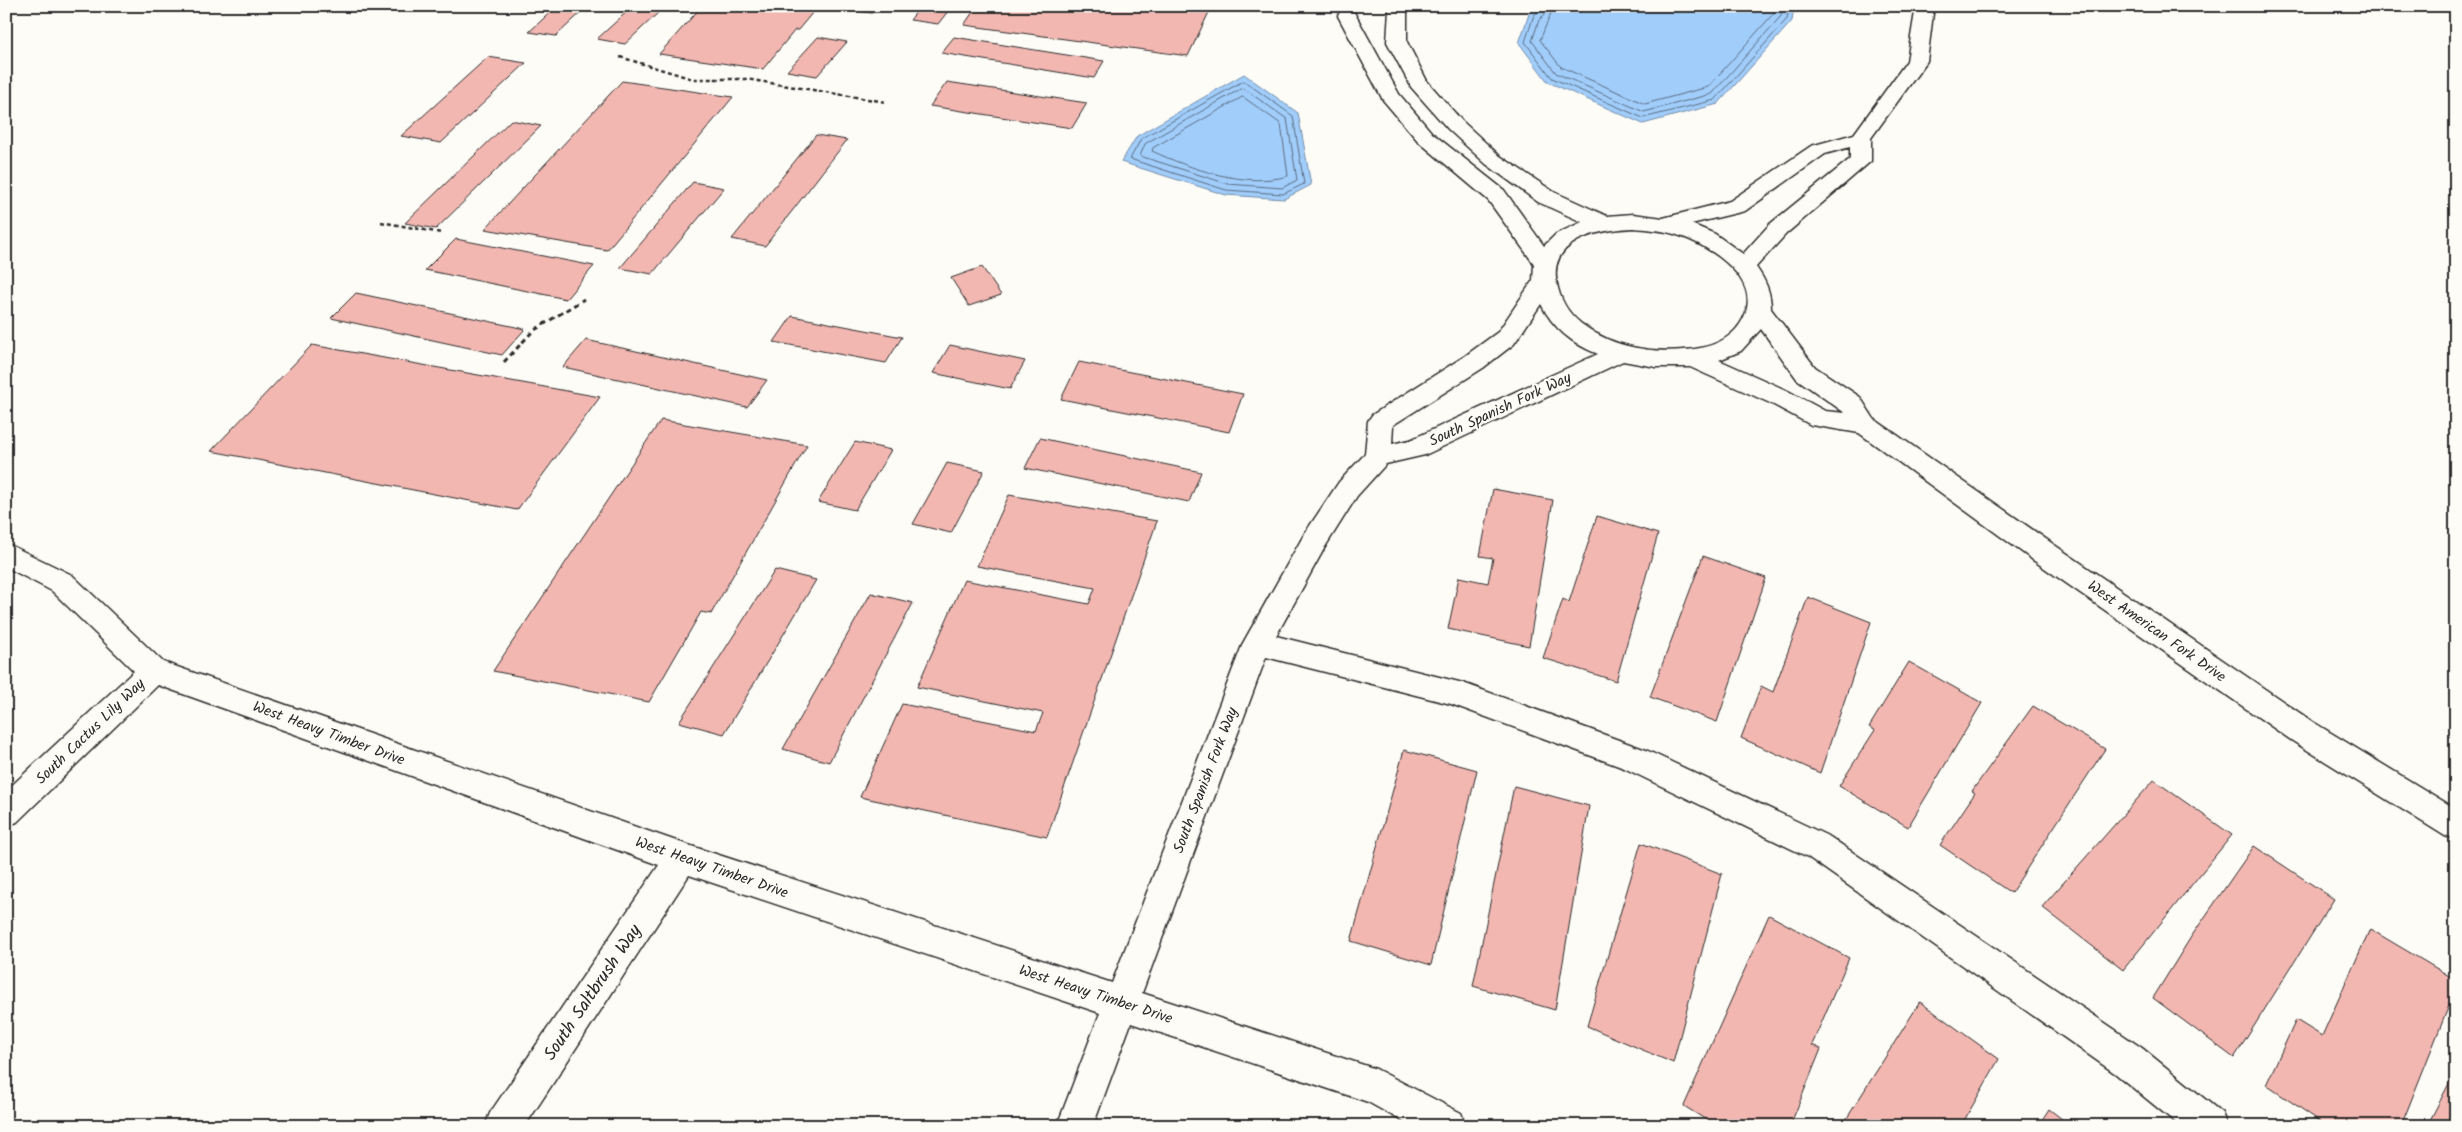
<svg xmlns="http://www.w3.org/2000/svg" width="2462" height="1132" font-family="Kalam,sans-serif">
<style>
.water{fill:#a1cdfb;stroke:#728ca8}
.lines{fill:none;stroke-linecap:round;stroke-linejoin:round}
.shore{stroke:#5a6c7e;stroke-width:1}
.building{fill:#f3b7b1;stroke:#2b2b2b}
.minor-casing{stroke:#2b2b2b;stroke-width:3}
.path-far1{stroke:#2b2b2b;stroke-width:2.5;stroke-dasharray:4 3;stroke-linecap:butt}
.path{stroke:#2b2b2b;stroke-width:3;stroke-dasharray:5 4;stroke-linecap:butt}
.minor{fill:#fdfcf7;fill-rule:evenodd}
.labels{text-anchor:middle;stroke-width:4.5;stroke-linejoin:round;paint-order:stroke}
.street-label{font-size:15px;fill:#2b2b2b;stroke:#fdfcf7}
.near-street-label{font-size:18px;fill:#2b2b2b;stroke:#fdfcf7}
</style>
<rect width="100%" height="100%" fill="#fdfcf7"/>
<filter id="ink" filterUnits="userSpaceOnUse"><feTurbulence type="fractalNoise" baseFrequency=".02" numOctaves="2"/><feDisplacementMap in="SourceGraphic" scale="10" xChannelSelector="R" yChannelSelector="G"/><feConvolveMatrix kernelMatrix="1 2 1 2 8 2 1 2 1" color-interpolation-filters="sRGB"/></filter>
<g filter="url(#ink)">
<path class="water" d="M 1539,6 L 1794,6 L 1792,21 L 1718,104 L 1643,124 L 1548,82 L 1519,43 L 1530,11 Z
M 1244,74 L 1298,113 L 1311,185 L 1284,199 L 1226,195 L 1121,162 L 1137,136 Z"/>
<g class="lines">
<path class="shore" d="M 1540,6 L 1539,11 L 1534,15 L 1525,42 L 1552,78 L 1643,118 L 1715,100 L 1787,19 L 1789,6
M 1546,6 L 1545,14 L 1539,20 L 1532,41 L 1556,73 L 1644,112 L 1712,94 L 1781,16 L 1783,6
M 1554,6 L 1540,40 L 1561,67 L 1645,104 L 1708,87 L 1774,13 L 1775,6
M 1244,81 L 1293,116 L 1304,184 L 1283,194 L 1226,190 L 1130,159 L 1141,139 Z
M 1243,88 L 1287,119 L 1297,180 L 1282,188 L 1228,184 L 1140,156 L 1145,144 Z
M 1243,97 L 1281,124 L 1288,176 C 1245,188 1191,169 1152,151 L 1153,148 Z"/>
</g>
<path class="building" d="M 557,6 L 588,6 L 556,36 L 529,32 Z
M 702,6 L 818,6 L 798,30 L 795,30 L 763,69 L 659,54 Z
M 847,6 L 878,6 L 872,13 L 844,9 Z
M 921,6 L 952,6 L 938,24 L 910,20 Z
M 977,6 L 1212,6 L 1188,56 L 964,25 Z
M 632,7 L 659,12 L 625,44 L 597,39 Z
M 818,37 L 847,42 L 817,76 L 787,71 Z
M 954,37 L 1104,61 L 1094,78 L 941,53 Z
M 488,57 L 526,63 L 441,143 L 401,136 Z
M 622,81 L 733,97 L 607,250 L 485,229 Z
M 947,82 L 1087,103 L 1072,128 L 930,106 Z
M 511,120 L 541,126 L 436,229 L 405,223 Z
M 816,135 L 847,140 L 765,246 L 732,239 Z
M 693,182 L 724,188 L 652,274 L 620,268 Z
M 456,239 L 594,266 L 566,299 L 425,270 Z
M 982,267 L 1001,295 L 969,306 L 951,278 Z
M 356,293 L 525,329 L 502,355 L 331,318 Z
M 792,316 L 902,337 L 886,363 L 774,342 Z
M 586,340 L 767,380 L 747,407 L 563,367 Z
M 312,345 L 600,397 L 517,510 L 211,451 Z
M 950,345 L 1025,361 L 1010,389 L 933,373 Z
M 1079,362 L 1243,394 L 1229,432 L 1061,399 Z
M 661,420 L 807,445 L 711,614 L 701,612 L 649,702 L 493,671 Z
M 1040,438 L 1201,472 L 1189,502 L 1025,468 Z
M 855,442 L 891,450 L 855,510 L 818,502 Z
M 947,463 L 984,471 L 951,533 L 913,524 Z
M 1493,489 L 1553,500 L 1529,646 L 1448,629 L 1459,577 L 1488,583 L 1493,558 L 1480,556 Z
M 1009,495 L 1157,521 L 1047,837 L 860,797 L 902,704 L 1036,731 L 1043,713 L 917,687 L 964,580 L 1089,604 L 1095,588 L 977,566 Z
M 1597,516 L 1658,534 L 1616,681 L 1543,658 L 1563,599 L 1569,602 Z
M 1703,556 L 1766,578 L 1717,722 L 1650,697 Z
M 775,570 L 816,580 L 724,734 L 679,722 Z
M 871,593 L 913,603 L 829,762 L 783,749 Z
M 1808,597 L 1871,622 L 1820,773 L 1741,738 L 1761,686 L 1773,692 Z
M 1909,662 L 1982,703 L 1908,827 L 1839,786 L 1875,730 L 1869,727 Z
M 2033,706 L 2105,749 L 2011,893 L 1940,845 L 1975,793 L 1972,791 Z
M 1404,750 L 1477,770 L 1431,965 L 1351,941 Z
M 2154,780 L 2232,835 L 2123,970 L 2042,907 Z
M 1514,786 L 1589,806 L 1555,1010 L 1473,986 Z
M 1641,843 L 1722,874 L 1673,1063 L 1587,1026 Z
M 2254,846 L 2334,899 L 2234,1058 L 2153,998 L 2191,937 Z
M 1769,915 L 1849,958 L 1812,1045 L 1821,1049 L 1790,1126 L 1716,1126 L 1684,1106 Z
M 2370,929 L 2456,980 L 2456,988 L 2401,1126 L 2327,1126 L 2266,1085 L 2296,1020 L 2322,1036 Z
M 1920,1002 L 1999,1059 L 1961,1126 L 1842,1126 Z
M 2456,1070 L 2456,1126 L 2427,1126 Z
M 2049,1109 L 2071,1126 L 2038,1126 Z"/>
<g class="lines">
<g class="minor-casing">
<path id="minor" d="M 1391,6 L 1405,6 L 1407,10 L 1407,42 L 1427,81 L 1462,121 L 1500,156 L 1554,192 L 1607,216 L 1633,214 L 1663,218 L 1730,201 L 1811,146 L 1854,134 L 1907,61 L 1916,6 L 1934,6 L 1927,61 L 1871,138 L 1871,161 L 1786,234 L 1756,267 C 1766,281 1771,293 1771,309 L 1815,367 L 1860,397 L 1874,419 L 2053,544 L 2313,722 L 2456,809 L 2456,840 L 2445,836 L 2291,740 L 2033,560 L 1859,433 L 1811,425 L 1770,403 L 1690,367 L 1656,367 L 1623,361 L 1425,455 L 1386,464 L 1357,496 L 1325,547 L 1276,636 L 1463,683 L 1646,750 L 1830,837 L 2142,1048 L 2222,1113 L 2227,1126 L 2180,1126 L 2116,1074 L 1808,857 L 1624,768 L 1451,704 L 1266,657 L 1142,993 L 1376,1069 L 1461,1113 L 1466,1126 L 1411,1126 L 1368,1102 L 1131,1023 L 1093,1126 L 1057,1126 L 1100,1013 L 689,875 L 525,1126 L 485,1126 L 490,1113 L 659,865 L 158,685 L 17,822 L 6,826 L 6,791 L 134,671 L 52,591 L 6,567 L 6,543 L 72,575 L 163,662 L 682,843 L 1112,983 L 1243,643 L 1305,533 L 1339,482 L 1365,454 L 1368,421 L 1372,415 L 1465,356 L 1498,332 L 1533,280 L 1534,264 L 1488,200 L 1418,141 L 1383,100 L 1338,16 L 1340,12 L 1354,12 L 1399,94 L 1432,133 L 1504,190 L 1544,246 L 1556,234 L 1582,222 L 1538,202 L 1486,164 L 1448,129 L 1411,87 L 1387,42 L 1389,10 ZM 1850,147 L 1850,159 L 1770,224 L 1743,254 L 1715,234 L 1691,224 L 1745,211 L 1825,154 ZM 1633,228 C 1647,229 1661,230 1674,234 C 1709,244 1769,282 1740,324 C 1728,342 1706,349 1684,350 C 1651,353 1613,347 1586,327 C 1572,318 1562,304 1558,288 C 1544,240 1598,230 1633,228 ZM 1541,304 C 1553,328 1572,344 1598,354 L 1410,440 L 1392,444 L 1393,425 L 1483,368 L 1514,344 ZM 1761,329 L 1797,379 L 1845,413 L 1825,411 L 1788,391 L 1719,360 L 1741,351 Z"/>
</g>
<path class="path-far1" d="M 620,57 L 693,79 L 746,79 L 886,102
M 381,222 L 441,233"/>
<path class="path" d="M 504,362 L 533,331 L 584,299"/>
<use href="#minor" class="minor"/>
</g>
</g>
<g class="labels">
<g class="street-label">
<text transform="translate(1500 409) rotate(-25)" y="5">South Spanish Fork Way</text>
<text transform="translate(2157 631) rotate(35)" y="5">West American Fork Drive</text>
<text transform="translate(90 731) rotate(-44)" y="5">South Cactus Lily Way</text>
<text transform="translate(329 733) rotate(20)" y="5">West Heavy Timber Drive</text>
<text transform="translate(1205 780) rotate(-69)" y="5">South Spanish Fork Way</text>
<text transform="translate(712 867) rotate(19)" y="5">West Heavy Timber Drive</text>
<text transform="translate(1096 994) rotate(18)" y="5">West Heavy Timber Drive</text>
</g>
<g class="near-street-label">
<text transform="translate(592 992) rotate(-56)" y="6">South Saltbrush Way</text>
</g>
</g>
<rect width="2462" height="1132" fill="none" stroke="#fdfcf7" stroke-width="25"/>
<rect x="12" y="12" width="2437" height="1107" fill="none" stroke="#2b2b2b" stroke-width="2" filter="url(#ink)"/>
</svg>
